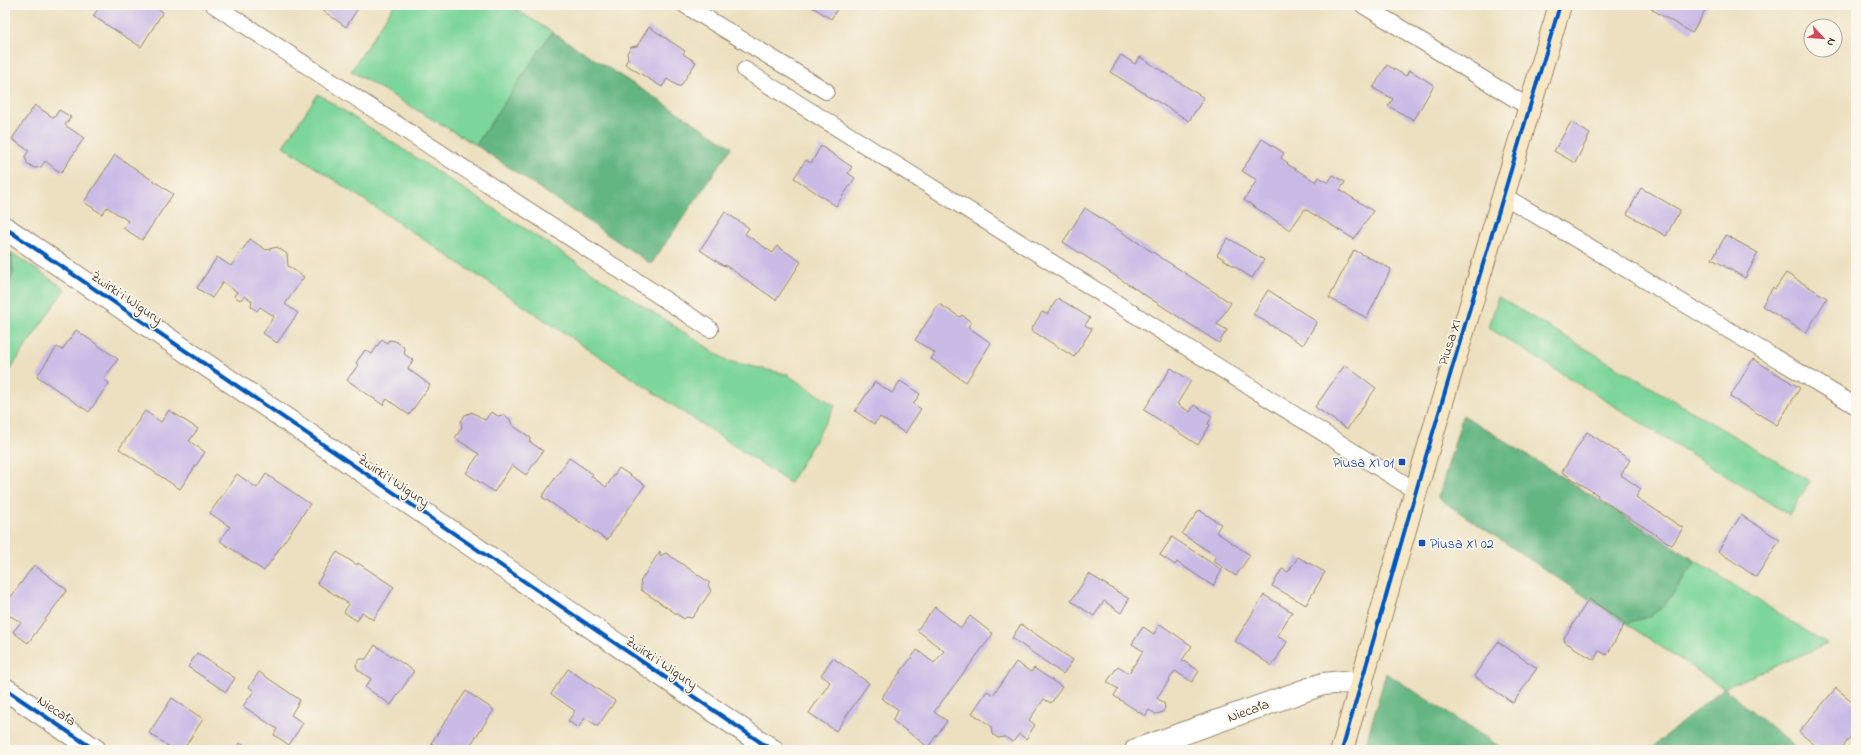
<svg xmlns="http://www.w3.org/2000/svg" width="1861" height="755" font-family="'Indie Flower',sans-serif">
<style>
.green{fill:#7bd59a;stroke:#5b805c}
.forest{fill:#64b682;stroke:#507050}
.building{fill:#c9bae6}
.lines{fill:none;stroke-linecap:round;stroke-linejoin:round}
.lane-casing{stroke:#94856f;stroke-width:18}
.street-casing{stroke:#94856f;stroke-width:24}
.secondary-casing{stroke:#94856f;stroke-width:24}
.lane{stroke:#fff;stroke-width:16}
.street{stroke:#fff;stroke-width:22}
.secondary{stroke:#f8e8c3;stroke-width:22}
.cycleway-casing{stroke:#fbf7ec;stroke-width:6}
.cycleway{stroke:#0057b8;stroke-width:4}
.transit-dot{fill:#1a4fb4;stroke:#fbf7ec;stroke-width:1.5}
.labels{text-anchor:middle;stroke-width:3.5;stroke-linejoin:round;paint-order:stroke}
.street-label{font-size:14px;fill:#3b2a1e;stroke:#fbf7ec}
.transit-label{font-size:14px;fill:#164399;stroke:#fbf7ec;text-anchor:end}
</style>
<rect width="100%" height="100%" fill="#fbf7ec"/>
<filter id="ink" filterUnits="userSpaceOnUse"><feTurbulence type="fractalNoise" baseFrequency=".025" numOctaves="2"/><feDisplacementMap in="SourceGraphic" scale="8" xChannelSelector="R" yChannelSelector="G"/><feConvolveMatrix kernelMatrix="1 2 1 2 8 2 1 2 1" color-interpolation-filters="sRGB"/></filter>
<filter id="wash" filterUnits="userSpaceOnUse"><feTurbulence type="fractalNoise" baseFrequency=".012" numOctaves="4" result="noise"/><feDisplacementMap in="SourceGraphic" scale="16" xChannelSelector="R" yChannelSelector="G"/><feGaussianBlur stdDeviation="0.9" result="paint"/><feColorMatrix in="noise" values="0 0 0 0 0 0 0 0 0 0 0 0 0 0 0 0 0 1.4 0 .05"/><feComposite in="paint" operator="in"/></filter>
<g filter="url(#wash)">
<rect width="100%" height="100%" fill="#ece0c0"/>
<path class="green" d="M 394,5 L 509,5 L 552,32 L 476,145 L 351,71 Z
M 318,94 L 728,361 L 786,374 L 835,406 L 790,483 L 283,146 Z
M 12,253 L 65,289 L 5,377 L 5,295 L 13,274 Z
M 1498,297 L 1810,481 L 1789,515 L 1489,328 Z
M 1696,561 L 1827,644 L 1724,688 L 1625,623 L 1649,617 L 1664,606 Z"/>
<path class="forest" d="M 552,32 L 732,147 L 651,264 L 476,145 Z
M 5,248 L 12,253 L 13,274 L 5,295 Z
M 1463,415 L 1696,561 L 1664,606 L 1649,617 L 1625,623 L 1438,498 Z
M 1386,673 L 1505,750 L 1364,750 Z
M 1724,688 L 1799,750 L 1649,750 L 1651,748 Z"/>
<g id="blocks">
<path class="building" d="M 101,5 L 152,5 L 163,12 L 141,47 L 93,16 Z
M 315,5 L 360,5 L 346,27 Z
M 809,5 L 840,5 L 831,19 Z
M 1653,5 L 1708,5 L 1692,33 L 1651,9 Z
M 649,27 L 685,51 L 683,54 L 696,62 L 680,87 L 667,79 L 662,87 L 625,64 L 628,59 L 627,53 L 631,47 L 637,46 Z
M 1121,55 L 1135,64 L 1140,57 L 1204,98 L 1189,121 L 1110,72 Z
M 1387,65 L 1406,76 L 1409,70 L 1434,85 L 1414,120 L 1388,106 L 1393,99 L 1373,88 Z
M 35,105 L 54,118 L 59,110 L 71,117 L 65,125 L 84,138 L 61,173 L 45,161 L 41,167 L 34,168 L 27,163 L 25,156 L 29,151 L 12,139 Z
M 1571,122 L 1590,134 L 1575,163 L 1554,151 Z
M 1262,139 L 1284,153 L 1281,158 L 1288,163 L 1287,164 L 1316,182 L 1319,177 L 1328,183 L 1333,175 L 1345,182 L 1340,190 L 1373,211 L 1354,239 L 1305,209 L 1290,230 L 1244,200 L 1257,180 L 1242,171 Z
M 821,146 L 852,167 L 848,173 L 855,178 L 836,206 L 794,178 L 806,160 L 811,163 Z
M 115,155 L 173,194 L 142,240 L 123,228 L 128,221 L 107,207 L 102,214 L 84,202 Z
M 1641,188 L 1680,210 L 1666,236 L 1627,214 Z
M 1085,208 L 1231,303 L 1217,324 L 1227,330 L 1219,343 L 1063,242 Z
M 725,212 L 749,228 L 745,234 L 773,253 L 777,246 L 801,262 L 776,300 L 725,265 L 724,266 L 700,250 Z
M 1726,235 L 1758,253 L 1745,278 L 1712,259 Z
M 1228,238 L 1264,260 L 1252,278 L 1217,255 Z
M 250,239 L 266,250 L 277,247 L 287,254 L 288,266 L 304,277 L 285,304 L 298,313 L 277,343 L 263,333 L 274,316 L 260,307 L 257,311 L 251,307 L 252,301 L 245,296 L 240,300 L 234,296 L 237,292 L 223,282 L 212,298 L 197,288 L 217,257 L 231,266 Z
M 1354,250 L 1391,269 L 1367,318 L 1329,298 Z
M 1786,273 L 1827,298 L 1806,333 L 1762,306 L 1773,287 L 1775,289 Z
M 1268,290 L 1317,322 L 1303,345 L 1253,314 Z
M 1058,298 L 1090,318 L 1085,325 L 1092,329 L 1074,357 L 1031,330 L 1042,312 L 1047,314 Z
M 939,304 L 960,317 L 962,315 L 971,322 L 968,327 L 991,343 L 966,382 L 931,359 L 935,353 L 915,340 Z
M 76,330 L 118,359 L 104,379 L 109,383 L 89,412 L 37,376 L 57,347 L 62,350 Z
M 382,339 L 387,343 L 389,340 L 395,341 L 403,346 L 405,352 L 404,354 L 413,360 L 408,369 L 430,385 L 409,415 L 387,399 L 383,405 L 347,380 L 358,365 L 356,363 L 365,350 L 372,354 Z
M 1753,359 L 1800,388 L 1777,425 L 1730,397 Z
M 1345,365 L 1376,388 L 1347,429 L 1315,407 Z
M 1171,368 L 1191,381 L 1177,404 L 1190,412 L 1194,405 L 1212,416 L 1208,424 L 1210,425 L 1198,445 L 1144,410 Z
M 900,381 L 920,394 L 913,404 L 921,409 L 905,433 L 880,417 L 874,424 L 855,411 L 875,382 L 892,393 Z
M 169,410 L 198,429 L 189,441 L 205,452 L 180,489 L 119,449 L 145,411 L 161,422 Z
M 472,412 L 485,420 L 491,412 L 498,416 L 504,415 L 510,419 L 512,425 L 531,438 L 529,441 L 543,451 L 526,475 L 512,465 L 494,492 L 466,473 L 479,454 L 455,438 L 462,427 L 461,421 L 465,415 Z
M 1587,432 L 1630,460 L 1621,475 L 1641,489 L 1636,497 L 1683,528 L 1672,545 L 1597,497 L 1598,495 L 1562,472 Z
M 569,458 L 593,474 L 591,476 L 606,487 L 619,468 L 645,485 L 607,540 L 542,497 Z
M 237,474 L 257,488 L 266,474 L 310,504 L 264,571 L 220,541 L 230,527 L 210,513 Z
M 1199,510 L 1221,524 L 1216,532 L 1250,555 L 1236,576 L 1213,561 L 1216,556 L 1182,534 Z
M 1741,515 L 1780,540 L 1756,577 L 1718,551 Z
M 1172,537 L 1222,570 L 1213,586 L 1177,562 L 1175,565 L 1160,555 Z
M 660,551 L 660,556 L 666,553 L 710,583 L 708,585 L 711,591 L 692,618 L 686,617 L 684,619 L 641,590 L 641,583 L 640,582 Z
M 337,552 L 357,565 L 358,563 L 394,587 L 373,620 L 362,612 L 357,621 L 344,612 L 349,604 L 317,583 Z
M 1298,557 L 1325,572 L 1306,605 L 1272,586 L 1282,569 L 1288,572 Z
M 34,565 L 67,590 L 28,643 L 13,632 L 21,622 L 5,613 L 5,605 Z
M 1089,574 L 1129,599 L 1121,613 L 1104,601 L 1094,616 L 1071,601 Z
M 1264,595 L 1292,612 L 1277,636 L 1287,642 L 1272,666 L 1235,641 Z
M 1589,599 L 1625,623 L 1607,655 L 1599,651 L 1594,660 L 1565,642 L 1564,638 Z
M 935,607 L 961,628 L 970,616 L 993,634 L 934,712 L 947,721 L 928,747 L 892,720 L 899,710 L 881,698 L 917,650 L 934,663 L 944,651 L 917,630 Z
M 1021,624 L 1073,660 L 1063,674 L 1012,638 Z
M 1160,624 L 1192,646 L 1182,660 L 1199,671 L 1192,682 L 1175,671 L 1157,698 L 1164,703 L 1165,708 L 1163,712 L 1156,714 L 1149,710 L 1145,716 L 1114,696 L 1118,689 L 1107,682 L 1118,666 L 1129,673 L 1143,651 L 1132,644 L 1143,627 L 1154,634 Z
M 1498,642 L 1537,668 L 1513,703 L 1474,676 Z
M 375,645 L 414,671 L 391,705 L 365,687 L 371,679 L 358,670 L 356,665 L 360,659 L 366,659 Z
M 197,653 L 235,678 L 226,692 L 188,667 Z
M 833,658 L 869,683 L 836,731 L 809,713 L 830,682 L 821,675 Z
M 1016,662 L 1031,672 L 1034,668 L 1062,687 L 1051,703 L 1044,699 L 1029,720 L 1035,725 L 1026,739 L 1019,734 L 1013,742 L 1005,737 L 998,738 L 992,734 L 991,726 L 972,713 L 987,691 L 993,695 Z
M 568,669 L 615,701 L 598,726 L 585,718 L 578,728 L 568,721 L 575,711 L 551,694 Z
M 259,672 L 300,700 L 291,715 L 303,723 L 289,745 L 274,735 L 277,729 L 243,706 L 254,691 L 249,687 Z
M 1836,688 L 1854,703 L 1856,701 L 1856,731 L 1840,750 L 1821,750 L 1799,732 Z
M 466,691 L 494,710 L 467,750 L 441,750 L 431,743 Z
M 172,698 L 203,719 L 183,750 L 174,750 L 149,733 Z
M 240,743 L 249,750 L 235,750 Z"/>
</g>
</g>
<g filter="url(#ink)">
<use href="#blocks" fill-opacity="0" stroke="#94856f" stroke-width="1"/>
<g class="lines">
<g class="lane-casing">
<path id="lane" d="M 214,5 L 710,329
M 685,5 L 826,91
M 1363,5 L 1530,108
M 745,70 L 1416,491
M 1504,196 L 1856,406"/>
</g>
<g class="street-casing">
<path id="street" d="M 5,228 L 772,750
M 5,689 L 95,750
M 1136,750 L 1323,684 L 1344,682 L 1362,685"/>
</g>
<g class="secondary-casing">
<path id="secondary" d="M 1342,750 L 1426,456 L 1560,5"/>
</g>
<use href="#lane" class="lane"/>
<use href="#street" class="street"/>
<use href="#secondary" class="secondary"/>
<g class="cycleway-casing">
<path id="cycleway" d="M 5,228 L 772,750
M 5,689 L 95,750
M 1342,750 L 1426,456 L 1560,5"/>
</g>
<use href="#cycleway" class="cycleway"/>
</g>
</g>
<g class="transit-dot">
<rect x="1398" y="458" width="8" height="8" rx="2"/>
<rect x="1418" y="539" width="8" height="8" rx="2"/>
</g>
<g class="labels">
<g class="street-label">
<text transform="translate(127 297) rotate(34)" y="5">Żwirki i Wigury</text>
<text transform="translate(1449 342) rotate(-73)" y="5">Piusa XI</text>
<text transform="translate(394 480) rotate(34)" y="5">Żwirki i Wigury</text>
<text transform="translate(662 662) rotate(34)" y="5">Żwirki i Wigury</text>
<text transform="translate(57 710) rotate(34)" y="5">Niecała</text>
<text transform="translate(1248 710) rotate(-20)" y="5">Niecała</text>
</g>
<g class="transit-label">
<text x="1394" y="467">Piusa XI 01</text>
<text x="1430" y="548" text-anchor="start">Piusa XI 02</text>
</g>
</g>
<rect width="1861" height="755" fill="none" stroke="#fbf7ec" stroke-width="20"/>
<g transform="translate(1823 38) rotate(116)"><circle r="19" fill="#fbf7ec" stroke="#aea59a"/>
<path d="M0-3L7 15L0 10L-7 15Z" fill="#d1495b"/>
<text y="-6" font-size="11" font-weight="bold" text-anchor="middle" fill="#3b2a1e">N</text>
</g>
</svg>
